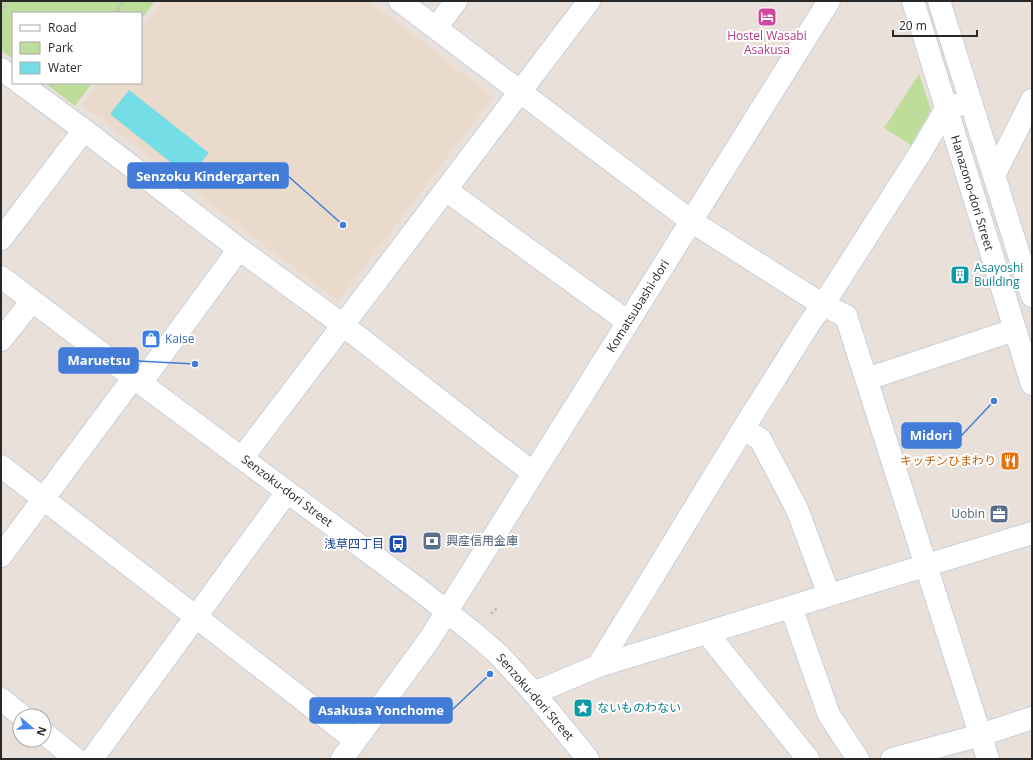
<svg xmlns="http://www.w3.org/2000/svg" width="1033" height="760" font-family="'Open Sans','Noto Sans JP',sans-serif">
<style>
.education{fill:#eadacb}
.green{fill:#bedc9a}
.water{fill:#74dde5}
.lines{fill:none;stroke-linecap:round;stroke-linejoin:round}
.minor-casing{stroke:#c9cfd9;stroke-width:24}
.path{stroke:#bebebe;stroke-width:2.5;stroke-dasharray:3 2;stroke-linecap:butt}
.minor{stroke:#fff;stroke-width:22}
.labels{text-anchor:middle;stroke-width:4;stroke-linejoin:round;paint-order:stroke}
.hotel-label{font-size:12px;fill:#b23c85;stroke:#fff}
.street-label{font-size:12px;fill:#282828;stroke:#fff}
.culture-label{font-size:12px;fill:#0d838f;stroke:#fff;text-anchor:start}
.shop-label{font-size:12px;fill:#366cbe;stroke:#fff;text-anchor:start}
.food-label{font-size:12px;fill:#c56008;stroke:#fff;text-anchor:end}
.service-label{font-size:12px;fill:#4e5e75;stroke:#fff;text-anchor:end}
.transit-label{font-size:12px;fill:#164399;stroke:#fff;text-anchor:end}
.leader{fill:none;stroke:#427cd8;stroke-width:1.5}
.callout-dot{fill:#427cd8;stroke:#fff;stroke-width:1.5}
.callout{fill:#427cd8;stroke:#427cd8;stroke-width:1.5}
.callout-label{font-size:13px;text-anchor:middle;font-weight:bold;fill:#fff}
</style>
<rect width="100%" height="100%" fill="#e9e0da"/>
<path class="education" d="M 163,1 L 369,1 L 493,97 L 338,301 L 82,105 L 99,83 L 141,83 L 141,30 Z"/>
<path class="green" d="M 2,1 L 155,1 L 141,20 L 141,13 L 13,13 L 13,59 L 1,50 Z
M 919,74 L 931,110 L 911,145 L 884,128 Z
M 45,83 L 92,83 L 75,106 Z"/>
<path class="water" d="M 129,90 L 209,153 L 189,177 L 110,114 Z"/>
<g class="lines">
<g class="minor-casing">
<path id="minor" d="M 400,1 L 691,221 L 823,305 L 846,316 L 988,759
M 913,1 L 1032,384
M 939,1 L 1032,296
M 436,28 L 456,1
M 1,69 L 13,78
M 20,83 L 84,130 L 239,249 L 343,325 L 533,473
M 994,175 L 1032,100
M 446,190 L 628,322
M 1,239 L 84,130
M 1,277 L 146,387 L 421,591 L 475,634 L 498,654 L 534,693 L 588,759
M 1,340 L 32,301
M 867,379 L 1014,330
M 141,383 L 239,249
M 743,429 L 760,439 L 797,509 L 829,595
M 242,458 L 589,1
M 1,466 L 355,740
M 1,556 L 134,377
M 791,607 L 829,715 L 858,759
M 707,633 L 808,759
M 598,666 L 743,429 L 811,321 L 823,305 L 922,150 L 946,109 L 970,101
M 534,693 L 598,666 L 1032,533
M 1,699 L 22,716
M 44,733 L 76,759
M 92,759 L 287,492
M 342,759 L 429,640 L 829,1
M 892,759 L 981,735 L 1032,718"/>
</g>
<path class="path" d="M 1,12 L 9,1
M 115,13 L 125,1
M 491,614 L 497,608"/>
<use href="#minor" class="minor"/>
</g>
<defs>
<g id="hotel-square" transform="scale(1)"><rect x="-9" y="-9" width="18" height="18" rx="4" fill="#d1479c" stroke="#fff"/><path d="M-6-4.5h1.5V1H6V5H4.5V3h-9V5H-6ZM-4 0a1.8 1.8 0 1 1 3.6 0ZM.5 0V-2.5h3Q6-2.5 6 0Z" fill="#fff"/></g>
<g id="building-square" transform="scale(1)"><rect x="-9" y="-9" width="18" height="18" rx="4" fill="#0f9aa8" stroke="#fff"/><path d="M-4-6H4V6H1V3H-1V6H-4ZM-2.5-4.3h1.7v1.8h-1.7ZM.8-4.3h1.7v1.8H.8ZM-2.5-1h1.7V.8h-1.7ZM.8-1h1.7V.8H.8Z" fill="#fff"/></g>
<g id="shop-square" transform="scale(1)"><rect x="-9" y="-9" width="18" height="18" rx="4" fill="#3f7fe0" stroke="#fff"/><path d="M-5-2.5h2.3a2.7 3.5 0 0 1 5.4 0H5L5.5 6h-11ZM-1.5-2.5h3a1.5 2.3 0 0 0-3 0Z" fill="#fff"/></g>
<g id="restaurant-square" transform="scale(1)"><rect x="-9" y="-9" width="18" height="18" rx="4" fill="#e8710a" stroke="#fff"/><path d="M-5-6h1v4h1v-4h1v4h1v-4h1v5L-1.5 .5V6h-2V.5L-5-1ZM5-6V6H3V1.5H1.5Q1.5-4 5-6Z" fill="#fff"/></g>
<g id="office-square" transform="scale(1)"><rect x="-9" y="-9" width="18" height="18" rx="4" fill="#5c6f8a" stroke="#fff"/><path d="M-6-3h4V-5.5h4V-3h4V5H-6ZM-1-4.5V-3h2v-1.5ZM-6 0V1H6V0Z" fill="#fff"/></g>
<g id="bank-square" transform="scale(1)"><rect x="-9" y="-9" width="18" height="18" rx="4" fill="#5c6f8a" stroke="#fff"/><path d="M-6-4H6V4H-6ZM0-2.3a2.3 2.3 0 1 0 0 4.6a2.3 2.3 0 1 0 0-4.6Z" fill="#fff"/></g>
<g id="bus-square" transform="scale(1)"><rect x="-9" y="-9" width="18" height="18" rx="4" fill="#1a4fb4" stroke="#fff"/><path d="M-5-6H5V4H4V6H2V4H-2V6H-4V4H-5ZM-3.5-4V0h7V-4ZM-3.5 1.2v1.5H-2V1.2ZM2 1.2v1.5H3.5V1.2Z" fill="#fff"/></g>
<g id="sight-square" transform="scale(1)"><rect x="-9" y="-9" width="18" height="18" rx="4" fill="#0f9aa8" stroke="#fff"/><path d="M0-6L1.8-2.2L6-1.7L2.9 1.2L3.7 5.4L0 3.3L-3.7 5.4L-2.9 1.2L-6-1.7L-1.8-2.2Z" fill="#fff"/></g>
</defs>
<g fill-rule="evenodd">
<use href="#hotel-square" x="767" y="17"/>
<use href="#building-square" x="960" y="275"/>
<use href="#shop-square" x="151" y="339"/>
<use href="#restaurant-square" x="1010" y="461"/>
<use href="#office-square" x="999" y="514"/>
<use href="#bank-square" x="432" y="541"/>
<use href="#bus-square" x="398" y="544"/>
<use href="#sight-square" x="583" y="708"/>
</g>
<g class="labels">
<g class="hotel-label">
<text x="767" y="40">Hostel Wasabi<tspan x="767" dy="14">Asakusa</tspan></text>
</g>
<g class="street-label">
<text transform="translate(972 193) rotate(73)" y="4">Hanazono-dori Street</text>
<text transform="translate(638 306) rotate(-58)" y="4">Komatsubashi-dori</text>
<text transform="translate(287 491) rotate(37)" y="4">Senzoku-dori Street</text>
<text transform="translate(535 697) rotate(49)" y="4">Senzoku-dori Street</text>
</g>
<g class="culture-label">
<text x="974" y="272">Asayoshi<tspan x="974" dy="14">Building</tspan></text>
<text x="597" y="712">ないものわない</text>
</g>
<g class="shop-label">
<text x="165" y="343">Kaise</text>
</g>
<g class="food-label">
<text x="996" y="465">キッチンひまわり</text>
</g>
<g class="service-label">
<text x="985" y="518">Uobin</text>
<text x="446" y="545" text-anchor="start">興産信用金庫</text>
</g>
<g class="transit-label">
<text x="384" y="548">浅草四丁目</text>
</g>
</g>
<path class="leader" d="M343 225L288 176M195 364L138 361M994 401L961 436M490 674L452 710"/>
<g class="callout-dot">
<circle cx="343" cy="225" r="4"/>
<circle cx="195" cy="364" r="4"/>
<circle cx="994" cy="401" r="4"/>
<circle cx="490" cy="674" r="4"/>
</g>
<g class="callout">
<rect x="128" y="163" width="160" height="25" rx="4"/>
<rect x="59" y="348" width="79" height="25" rx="4"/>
<rect x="902" y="423" width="59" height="25" rx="4"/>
<rect x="310" y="698" width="142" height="25" rx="4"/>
</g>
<g class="callout-label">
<text x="208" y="181">Senzoku Kindergarten</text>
<text x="99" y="365">Maruetsu</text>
<text x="931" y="440">Midori</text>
<text x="381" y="715">Asakusa Yonchome</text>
</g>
<rect width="1033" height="760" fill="none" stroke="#282828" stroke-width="4"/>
<rect x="12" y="12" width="130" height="72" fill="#ffffff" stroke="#a9a9a9"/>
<rect x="20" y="25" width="20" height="6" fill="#ffffff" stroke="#a9a9a9"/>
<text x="48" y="32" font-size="12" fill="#282828">Road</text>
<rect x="20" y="42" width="20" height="12" fill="#bedc9a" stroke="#a9a9a9"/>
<text x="48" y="52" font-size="12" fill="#282828">Park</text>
<rect x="20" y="62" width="20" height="12" fill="#74dde5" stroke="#a9a9a9"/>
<text x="48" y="72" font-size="12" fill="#282828">Water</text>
<g transform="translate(32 728) rotate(109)"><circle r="19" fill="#ffffff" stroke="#a9a9a9"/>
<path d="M0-3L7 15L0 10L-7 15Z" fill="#4585ec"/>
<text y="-6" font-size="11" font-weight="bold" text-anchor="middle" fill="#282828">N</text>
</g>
<path d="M893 30v6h84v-6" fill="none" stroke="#282828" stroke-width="2"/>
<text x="899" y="30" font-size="12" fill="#282828" stroke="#ffffff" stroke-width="3" paint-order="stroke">20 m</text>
</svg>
